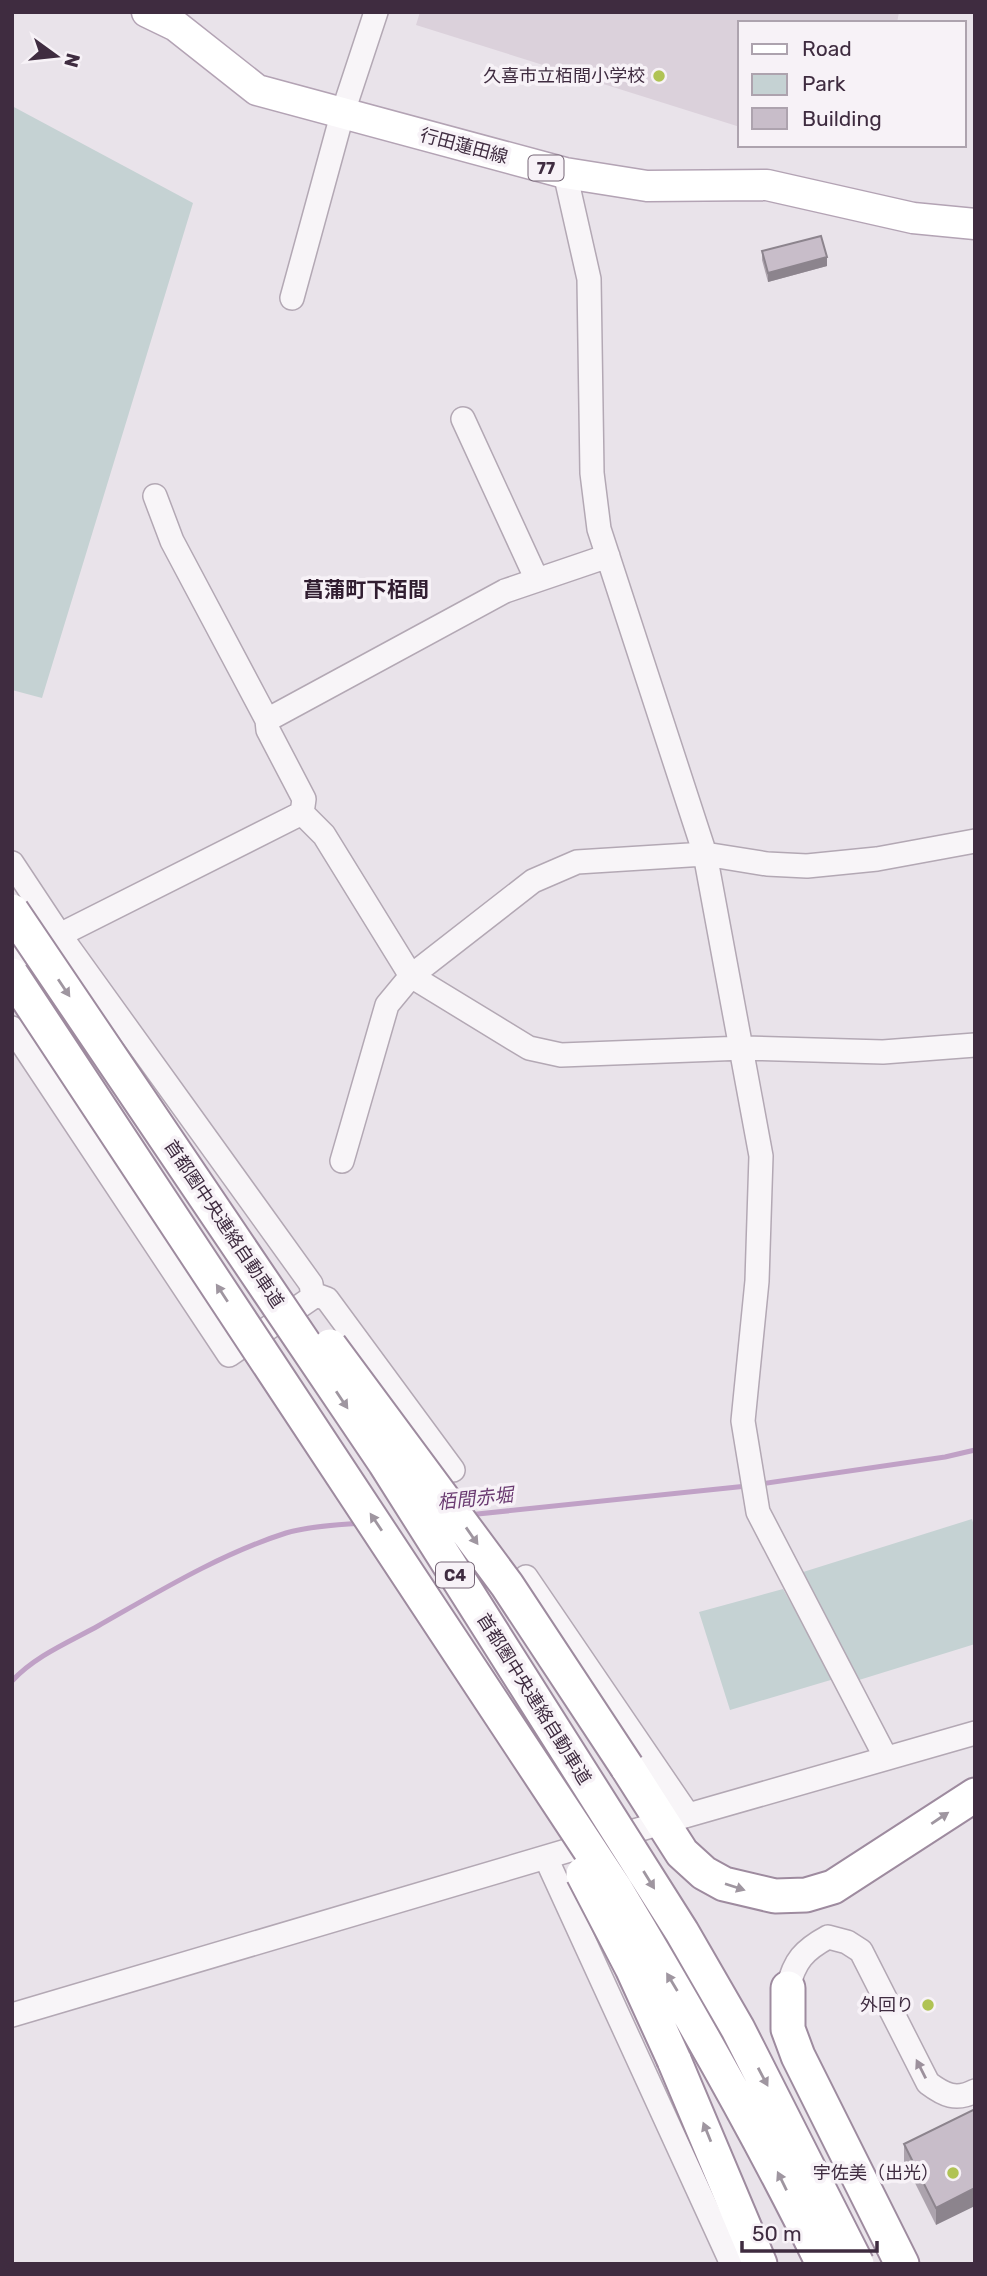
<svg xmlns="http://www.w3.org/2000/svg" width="987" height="2276" font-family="Rubik,'Noto Sans JP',sans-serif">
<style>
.built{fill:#dbd1db}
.green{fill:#c5d2d3}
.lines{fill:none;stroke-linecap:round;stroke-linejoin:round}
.stream{stroke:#c0a1c6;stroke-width:5}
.minor-casing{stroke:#b3a8b4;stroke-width:26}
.major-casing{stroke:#b3a3b4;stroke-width:33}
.highway-casing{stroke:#9e8b9f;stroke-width:37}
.minor{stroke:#f8f5f8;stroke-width:23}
.major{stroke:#fff;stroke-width:30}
.highway{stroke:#fff;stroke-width:33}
.highway-bridge-casing{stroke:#9e8b9f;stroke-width:37;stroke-linecap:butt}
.highway-bridge{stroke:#fff;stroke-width:33}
.wall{fill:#aca3ad}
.shaded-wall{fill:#8c848d}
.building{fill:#c8bdc9;stroke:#8c848d;stroke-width:2}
.oneway{fill:#9f96a0}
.oneway2{fill:#9c909c}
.poi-dot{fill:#b0c354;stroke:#f7f2f7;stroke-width:2.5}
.labels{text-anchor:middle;stroke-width:7;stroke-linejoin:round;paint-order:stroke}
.shield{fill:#f7f2f7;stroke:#766777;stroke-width:2}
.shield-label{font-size:16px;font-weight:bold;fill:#3f2c40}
.poi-label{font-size:18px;fill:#3f2c40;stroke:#f7f2f7;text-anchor:end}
.street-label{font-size:18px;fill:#3f2c40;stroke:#f7f2f7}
.water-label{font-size:19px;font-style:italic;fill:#6a3a71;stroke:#f7f2f7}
.quarter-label{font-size:21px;font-weight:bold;fill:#311e31;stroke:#f7f2f7}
</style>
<rect width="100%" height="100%" fill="#e9e3ea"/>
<path class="built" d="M 420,12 L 899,12 L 897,23 L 740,23 L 740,127 L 416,25 Z"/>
<path class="green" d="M 12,106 L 193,203 L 42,698 L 12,690 Z
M 972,1519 L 975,1529 L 975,1644 L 859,1680 L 800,1573 Z
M 783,1589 L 834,1679 L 730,1710 L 699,1612 Z"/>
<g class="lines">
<path class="stream" d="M 760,1484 L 945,1457 L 975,1450
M 468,1515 L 747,1486
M 12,1681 C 35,1656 69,1642 98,1626 C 158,1592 220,1554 286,1533 C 309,1526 337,1525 361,1523"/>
<g class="minor-casing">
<path id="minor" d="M 565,173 L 589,279 L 592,473 L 599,529 L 705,854 L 761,1156 L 757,1281 L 743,1421 L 758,1512 L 886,1758
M 292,298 L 342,115 L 376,12
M 463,419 L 537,580
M 155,496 L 172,541 L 267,720 L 268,730 L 304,799 L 302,813
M 267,720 L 505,591 L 608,556
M 302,813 L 324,835 L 411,976 L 529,1048 L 561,1055 L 744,1048 L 883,1052 L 975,1045
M 12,863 L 59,934 L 311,1284 L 313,1297
M 12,959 L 302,813
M 12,1028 L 229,1355 L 316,1295 L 327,1299 L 453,1470
M 342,1161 L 387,1005 L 411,976 L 533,881 L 577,862 L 705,854 L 767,864 L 807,866 L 877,859 L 975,841
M 526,1577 L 688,1815
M 678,1818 L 975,1733
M 546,1858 L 732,2264
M 788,1988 C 794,1961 804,1950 828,1937 L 847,1942 L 861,1951 L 928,2083 C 944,2095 956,2101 975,2091
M 12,2015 L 651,1826"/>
</g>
<g class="major-casing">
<path id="major" d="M 147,12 L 176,26 L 257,90 L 565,173 L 647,186 L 767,185 L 913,218 L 975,224"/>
</g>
<g class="highway-casing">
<path id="highway" d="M 627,1767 L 682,1853 L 704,1873 L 724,1884 L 775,1896 L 806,1895 L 833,1887 L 975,1795
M 788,1988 L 788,2029 L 798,2056 L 902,2264
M 674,2060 L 760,2264"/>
</g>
<use href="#minor" class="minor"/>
<use href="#major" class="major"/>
<use href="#highway" class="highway"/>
<g class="highway-bridge-casing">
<path id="highway-bridge" d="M 12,911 L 385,1463 L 682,1932 L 738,2029 L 857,2264
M 12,975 L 615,1888 C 689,2011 760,2135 823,2264
M 330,1346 L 507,1585 L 627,1767
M 583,1874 L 632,1968 L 674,2060"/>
</g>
<use href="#highway-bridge" class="highway-bridge"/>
</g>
<path class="wall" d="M 762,251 L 827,266 L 768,282 L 762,260 Z
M 975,2109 L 936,2225 L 904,2161 L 904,2144 Z"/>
<path class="shaded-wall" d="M 827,257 L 827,266 L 768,282 L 768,273 Z
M 975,2188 L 975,2206 L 936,2225 L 936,2208 Z"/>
<path class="building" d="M 821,236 L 827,257 L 768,273 L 762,251 Z
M 975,2109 L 975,2188 L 936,2208 L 904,2144 Z"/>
<defs><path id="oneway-solid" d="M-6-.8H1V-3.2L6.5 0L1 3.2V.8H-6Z" transform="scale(1.75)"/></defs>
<g class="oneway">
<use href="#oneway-solid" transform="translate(64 988) rotate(56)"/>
<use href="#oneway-solid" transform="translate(222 1293) rotate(-123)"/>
<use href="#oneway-solid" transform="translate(342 1400) rotate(56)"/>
<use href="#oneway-solid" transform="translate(376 1522) rotate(-124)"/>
<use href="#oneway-solid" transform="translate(472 1536) rotate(55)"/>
<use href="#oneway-solid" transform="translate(940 1818) rotate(-34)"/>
<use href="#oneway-solid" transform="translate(649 1880) rotate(58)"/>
<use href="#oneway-solid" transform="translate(735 1887) rotate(18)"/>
<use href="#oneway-solid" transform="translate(672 1982) rotate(-121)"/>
<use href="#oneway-solid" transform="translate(763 2077) rotate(62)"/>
<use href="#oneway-solid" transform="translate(707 2132) rotate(-112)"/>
<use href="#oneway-solid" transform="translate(782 2181) rotate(-116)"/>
</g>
<use class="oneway2" href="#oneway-solid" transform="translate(921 2069) rotate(-117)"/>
<g class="poi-dot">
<circle cx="659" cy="76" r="7"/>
<circle cx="928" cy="2005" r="7"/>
<circle cx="953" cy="2173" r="7"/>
</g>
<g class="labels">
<g class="shield">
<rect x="528.5" y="155.5" width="35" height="25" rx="5"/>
<rect x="436" y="1562.5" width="38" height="25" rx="5"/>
</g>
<g class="shield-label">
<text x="546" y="174">77</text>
<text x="455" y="1581">C4</text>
</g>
<g class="poi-label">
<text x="645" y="82">久喜市立栢間小学校</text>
<text x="914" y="2011">外回り</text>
<text x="939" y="2179">宇佐美（出光）</text>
</g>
<g class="street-label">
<text transform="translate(464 146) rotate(15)" y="6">行田蓮田線</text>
<text transform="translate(224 1224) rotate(56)" y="6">首都圏中央連絡自動車道</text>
<text transform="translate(534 1699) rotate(58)" y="6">首都圏中央連絡自動車道</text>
</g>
<g class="water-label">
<text transform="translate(475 1498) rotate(-6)" y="7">栢間赤堀</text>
</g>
<g class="quarter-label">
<text x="366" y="597">菖蒲町下栢間</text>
</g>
</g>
<rect width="987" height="2276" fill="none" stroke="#3f2c40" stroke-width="28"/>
<rect x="738" y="21" width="228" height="126" fill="#f7f2f7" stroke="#ada3ae" stroke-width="2"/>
<rect x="752" y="44" width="35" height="10" fill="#ffffff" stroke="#ada3ae" stroke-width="2"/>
<text x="802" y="56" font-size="21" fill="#3f2c40">Road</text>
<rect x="752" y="74" width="35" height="21" fill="#c5d2d3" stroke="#ada3ae" stroke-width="2"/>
<text x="802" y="91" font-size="21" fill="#3f2c40">Park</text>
<rect x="752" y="108" width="35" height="21" fill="#c8bdc9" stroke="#ada3ae" stroke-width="2"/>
<text x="802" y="126" font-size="21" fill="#3f2c40">Building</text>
<g transform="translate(56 56) rotate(105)" stroke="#f7f2f7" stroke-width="5" paint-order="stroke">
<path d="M0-5L12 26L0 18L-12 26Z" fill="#3f2c40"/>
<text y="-10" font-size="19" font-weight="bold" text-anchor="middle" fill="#3f2c40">N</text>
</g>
<path d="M742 2241v10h135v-10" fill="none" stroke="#3f2c40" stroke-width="3.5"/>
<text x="752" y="2241" font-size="21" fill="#3f2c40" stroke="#f7f2f7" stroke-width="5" paint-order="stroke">50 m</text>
</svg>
